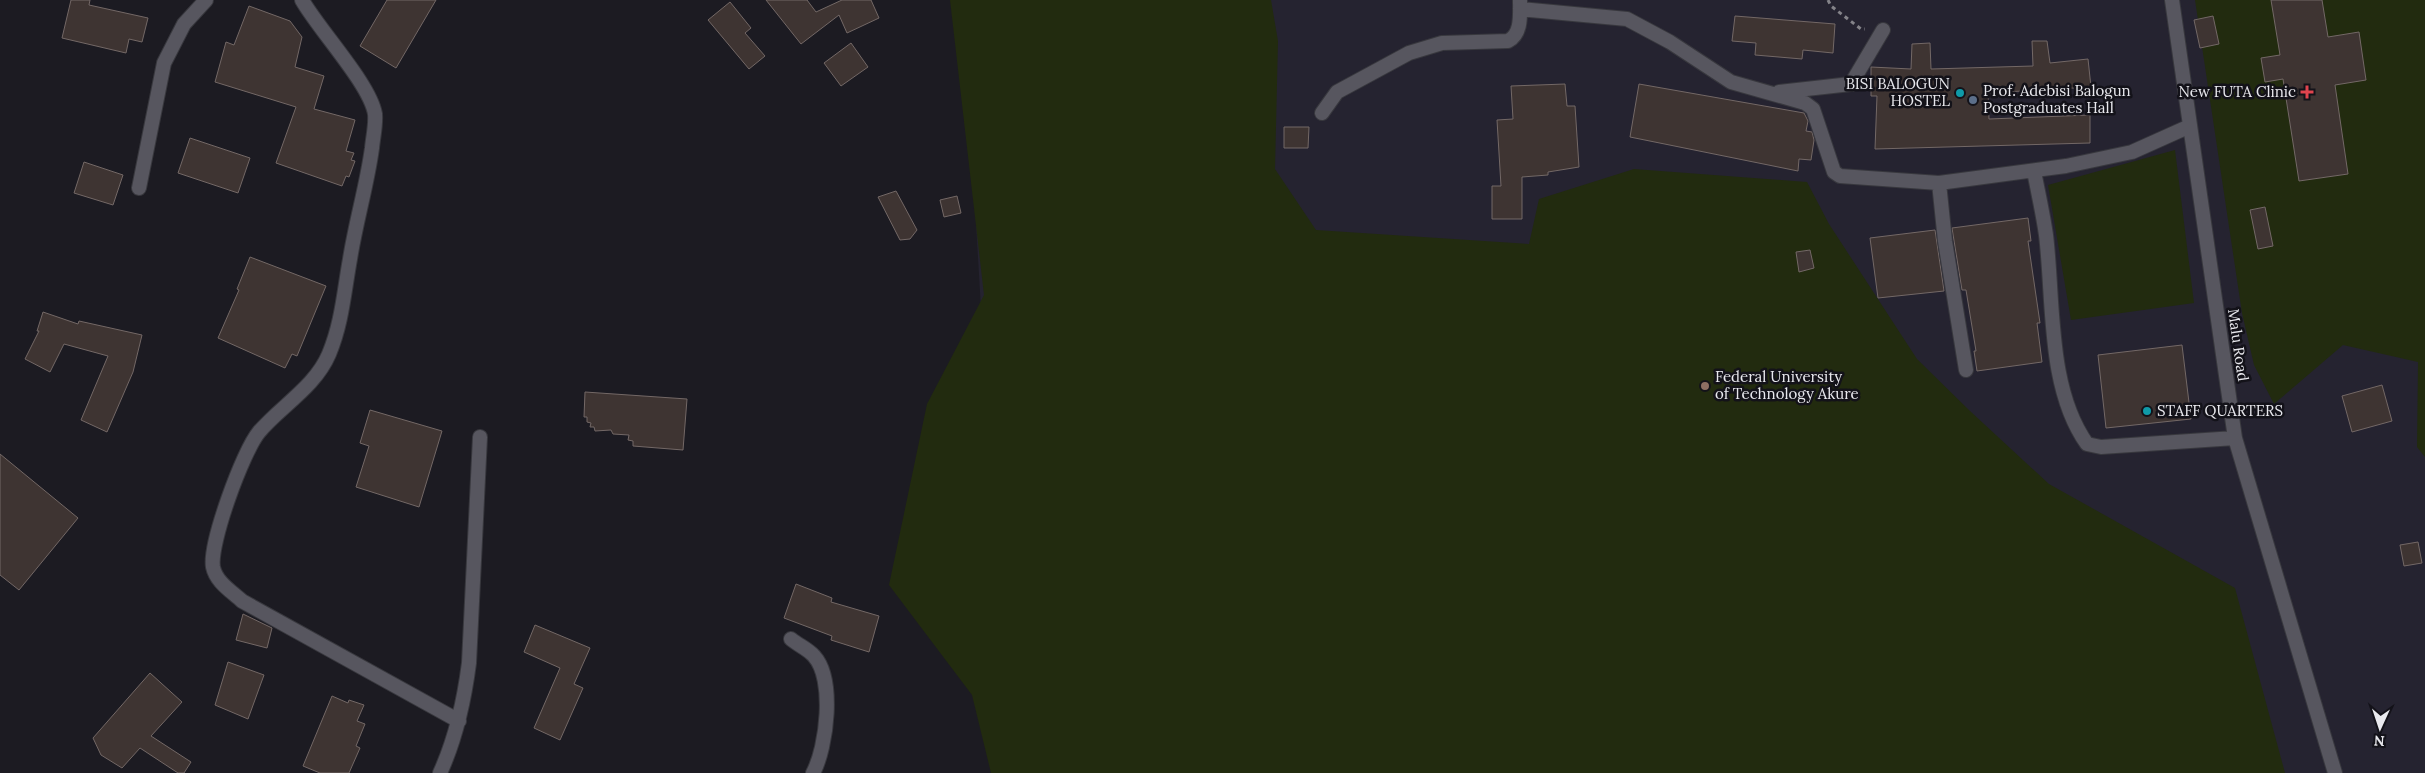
<svg xmlns="http://www.w3.org/2000/svg" width="2425" height="773" font-family="Lora,serif">
<style>
.built{fill:#252330}
.green{fill:#222b0f}
.building{fill:#3e3432;stroke:#736866}
.lines{fill:none;stroke-linecap:round;stroke-linejoin:round}
.minor-casing{stroke:#38383e;stroke-width:16}
.path{stroke:#848389;stroke-width:3;stroke-dasharray:4 4;stroke-linecap:butt}
.minor{stroke:#57565f;stroke-width:14}
.health-dot{fill:#e0444e;stroke:#131219;stroke-width:2}
.culture-dot{fill:#0f9aa8;stroke:#131219;stroke-width:2}
.service-dot{fill:#5c6f8a;stroke:#131219;stroke-width:2}
.education-dot{fill:#8d6e63;stroke:#131219;stroke-width:2}
.labels{text-anchor:middle;stroke-width:5;stroke-linejoin:round;paint-order:stroke}
.poi-label{font-size:15px;fill:#e9e9ee;stroke:#131219;text-anchor:start}
.street-label{font-size:15px;fill:#e9e9ee;stroke:#131219}
</style>
<rect width="100%" height="100%" fill="#1c1b22"/>
<path class="built" d="M 963,0 L 2425,0 L 2425,773 L 1008,773 Z"/>
<path class="green" d="M 950,0 L 1271,0 L 1278,41 L 1275,169 L 1316,230 L 1529,244 L 1539,199 L 1634,169 L 1807,182 L 1829,224 L 1917,359 L 1970,411 L 2049,484 L 2235,588 L 2285,773 L 991,773 L 972,695 L 889,585 L 927,404 L 984,295 Z
M 2195,0 L 2425,0 L 2425,457 L 2417,447 L 2418,362 L 2343,345 L 2274,404 L 2254,365 L 2242,313 Z
M 2175,150 L 2194,303 L 2071,320 L 2048,185 Z"/>
<path class="building" d="M 71,0 L 90,0 L 89,5 L 148,18 L 142,42 L 129,39 L 126,53 L 62,38 Z
M 387,0 L 436,0 L 396,68 L 360,46 Z
M 766,0 L 807,0 L 816,12 L 842,0 L 871,0 L 879,18 L 847,33 L 839,15 L 801,44 Z
M 2271,0 L 2322,0 L 2328,37 L 2359,32 L 2366,80 L 2335,85 L 2348,174 L 2299,181 L 2283,79 L 2265,82 L 2261,58 L 2280,55 Z
M 730,2 L 751,28 L 745,33 L 765,56 L 749,69 L 708,20 Z
M 249,6 L 290,21 L 302,37 L 295,67 L 324,76 L 314,109 L 355,120 L 346,151 L 354,153 L 351,160 L 355,161 L 349,177 L 346,176 L 342,186 L 276,163 L 296,107 L 215,82 L 226,42 L 234,45 Z
M 1735,16 L 1835,24 L 1833,53 L 1803,50 L 1802,59 L 1755,55 L 1756,43 L 1732,41 Z
M 2213,16 L 2219,44 L 2200,48 L 2194,20 Z
M 2032,41 L 2047,41 L 2050,63 L 2088,59 L 2091,87 L 1988,93 L 1989,119 L 2090,115 L 2090,143 L 1875,149 L 1877,96 L 1871,96 L 1871,67 L 1911,69 L 1912,44 L 1930,43 L 1931,69 L 2033,66 Z
M 851,43 L 868,67 L 841,86 L 824,63 Z
M 1565,84 L 1567,106 L 1575,106 L 1579,167 L 1548,172 L 1548,175 L 1522,177 L 1522,219 L 1492,219 L 1492,186 L 1501,186 L 1497,120 L 1513,119 L 1511,86 Z
M 1639,84 L 1804,113 L 1808,121 L 1806,131 L 1812,132 L 1814,140 L 1811,160 L 1799,159 L 1798,171 L 1630,137 Z
M 1284,127 L 1309,127 L 1308,148 L 1284,148 Z
M 190,138 L 250,158 L 238,193 L 178,173 Z
M 84,162 L 123,175 L 113,205 L 74,193 Z
M 896,191 L 917,230 L 910,239 L 900,240 L 878,197 Z
M 957,196 L 961,213 L 944,217 L 940,200 Z
M 2265,207 L 2273,246 L 2258,249 L 2250,210 Z
M 2028,218 L 2031,241 L 2028,241 L 2040,323 L 2037,323 L 2042,362 L 1977,371 L 1974,351 L 1976,351 L 1966,290 L 1962,290 L 1952,228 Z
M 1935,230 L 1944,291 L 1878,298 L 1870,238 Z
M 1810,250 L 1814,268 L 1799,272 L 1796,252 Z
M 250,257 L 326,286 L 297,356 L 292,354 L 285,368 L 218,338 L 239,290 L 237,289 Z
M 43,312 L 78,324 L 79,321 L 142,335 L 133,372 L 107,432 L 81,420 L 108,356 L 64,344 L 50,372 L 25,359 L 39,331 L 37,331 Z
M 2182,345 L 2191,419 L 2106,428 L 2098,355 Z
M 2382,385 L 2392,421 L 2352,432 L 2342,396 Z
M 585,392 L 687,399 L 683,450 L 633,446 L 633,441 L 628,440 L 629,435 L 613,434 L 611,430 L 595,431 L 594,427 L 590,427 L 591,423 L 587,422 L 587,417 L 584,417 Z
M 370,410 L 442,431 L 419,507 L 356,487 L 369,446 L 360,443 Z
M 0,454 L 78,518 L 19,590 L 0,575 Z
M 2418,542 L 2422,563 L 2404,566 L 2400,545 Z
M 796,584 L 832,598 L 831,602 L 879,616 L 869,652 L 831,640 L 832,636 L 784,618 Z
M 243,614 L 272,628 L 267,648 L 236,640 Z
M 535,625 L 590,648 L 574,684 L 583,688 L 560,740 L 534,728 L 560,668 L 524,652 Z
M 228,662 L 264,675 L 248,719 L 215,705 Z
M 150,673 L 182,702 L 151,736 L 191,762 L 184,773 L 178,773 L 140,748 L 122,768 L 101,755 L 93,738 Z
M 332,696 L 348,703 L 349,700 L 364,705 L 357,721 L 365,724 L 356,746 L 360,748 L 349,773 L 320,773 L 303,766 Z"/>
<g class="lines">
<g class="minor-casing">
<path id="minor" d="M 302,0 C 319,30 370,84 375,114 C 376,125 373,137 372,148 C 367,185 356,221 350,259 C 344,292 342,323 329,354 C 315,387 281,406 259,432 C 243,451 209,544 213,567 C 216,582 231,591 242,601 L 459,721
M 2172,0 L 2235,438 L 2335,773
M 1520,9 L 1627,19 L 1670,42 L 1731,82 L 1805,103 L 1813,109 L 1834,172 L 1840,176 L 1939,183
M 1779,92 L 1851,84 L 1883,30
M 1322,113 L 1337,92 L 1409,53 L 1442,43 L 1508,41 C 1522,34 1520,15 1520,1
M 2034,171 C 2038,192 2043,214 2046,235 C 2054,301 2047,388 2087,444 L 2101,447 L 2235,438
M 139,188 L 164,63 L 184,24 L 206,0
M 1966,370 L 1945,241 L 1939,183 L 2066,166 L 2132,152 L 2190,126
M 791,639 C 798,645 808,649 814,656 C 835,679 827,747 813,773
M 440,773 C 456,738 464,702 469,663 L 480,437"/>
</g>
<path class="path" d="M 1828,0 L 1831,6 L 1861,29 L 1865,29"/>
<use href="#minor" class="minor"/>
</g>
<path class="health-dot" d="M2304.5 84.5h5v5h5v5h-5v5h-5v-5h-5v-5h5z"/>
<g class="culture-dot">
<circle cx="1960" cy="93" r="5"/>
<circle cx="2147" cy="411" r="5"/>
</g>
<circle class="service-dot" cx="1973" cy="100" r="5"/>
<circle class="education-dot" cx="1705" cy="386" r="5"/>
<g class="labels">
<g class="poi-label">
<text x="1950" y="89" text-anchor="end">BISI BALOGUN<tspan x="1950" dy="17">HOSTEL</tspan></text>
<text x="1983" y="96">Prof. Adebisi Balogun<tspan x="1983" dy="17">Postgraduates Hall</tspan></text>
<text x="2296" y="97" text-anchor="end">New FUTA Clinic</text>
<text x="1715" y="382">Federal University<tspan x="1715" dy="17">of Technology Akure</tspan></text>
<text x="2157" y="416">STAFF QUARTERS</text>
</g>
<g class="street-label">
<text transform="translate(2238 345) rotate(82)" y="5">Malu Road</text>
</g>
</g>
<g transform="translate(2380 728) rotate(183)" stroke="#131219" stroke-width="4" paint-order="stroke">
<path d="M0-4L9 19L0 12L-9 19Z" fill="#e9e9ee"/>
<text y="-8" font-size="14" font-weight="bold" text-anchor="middle" fill="#e9e9ee">N</text>
</g>
</svg>
